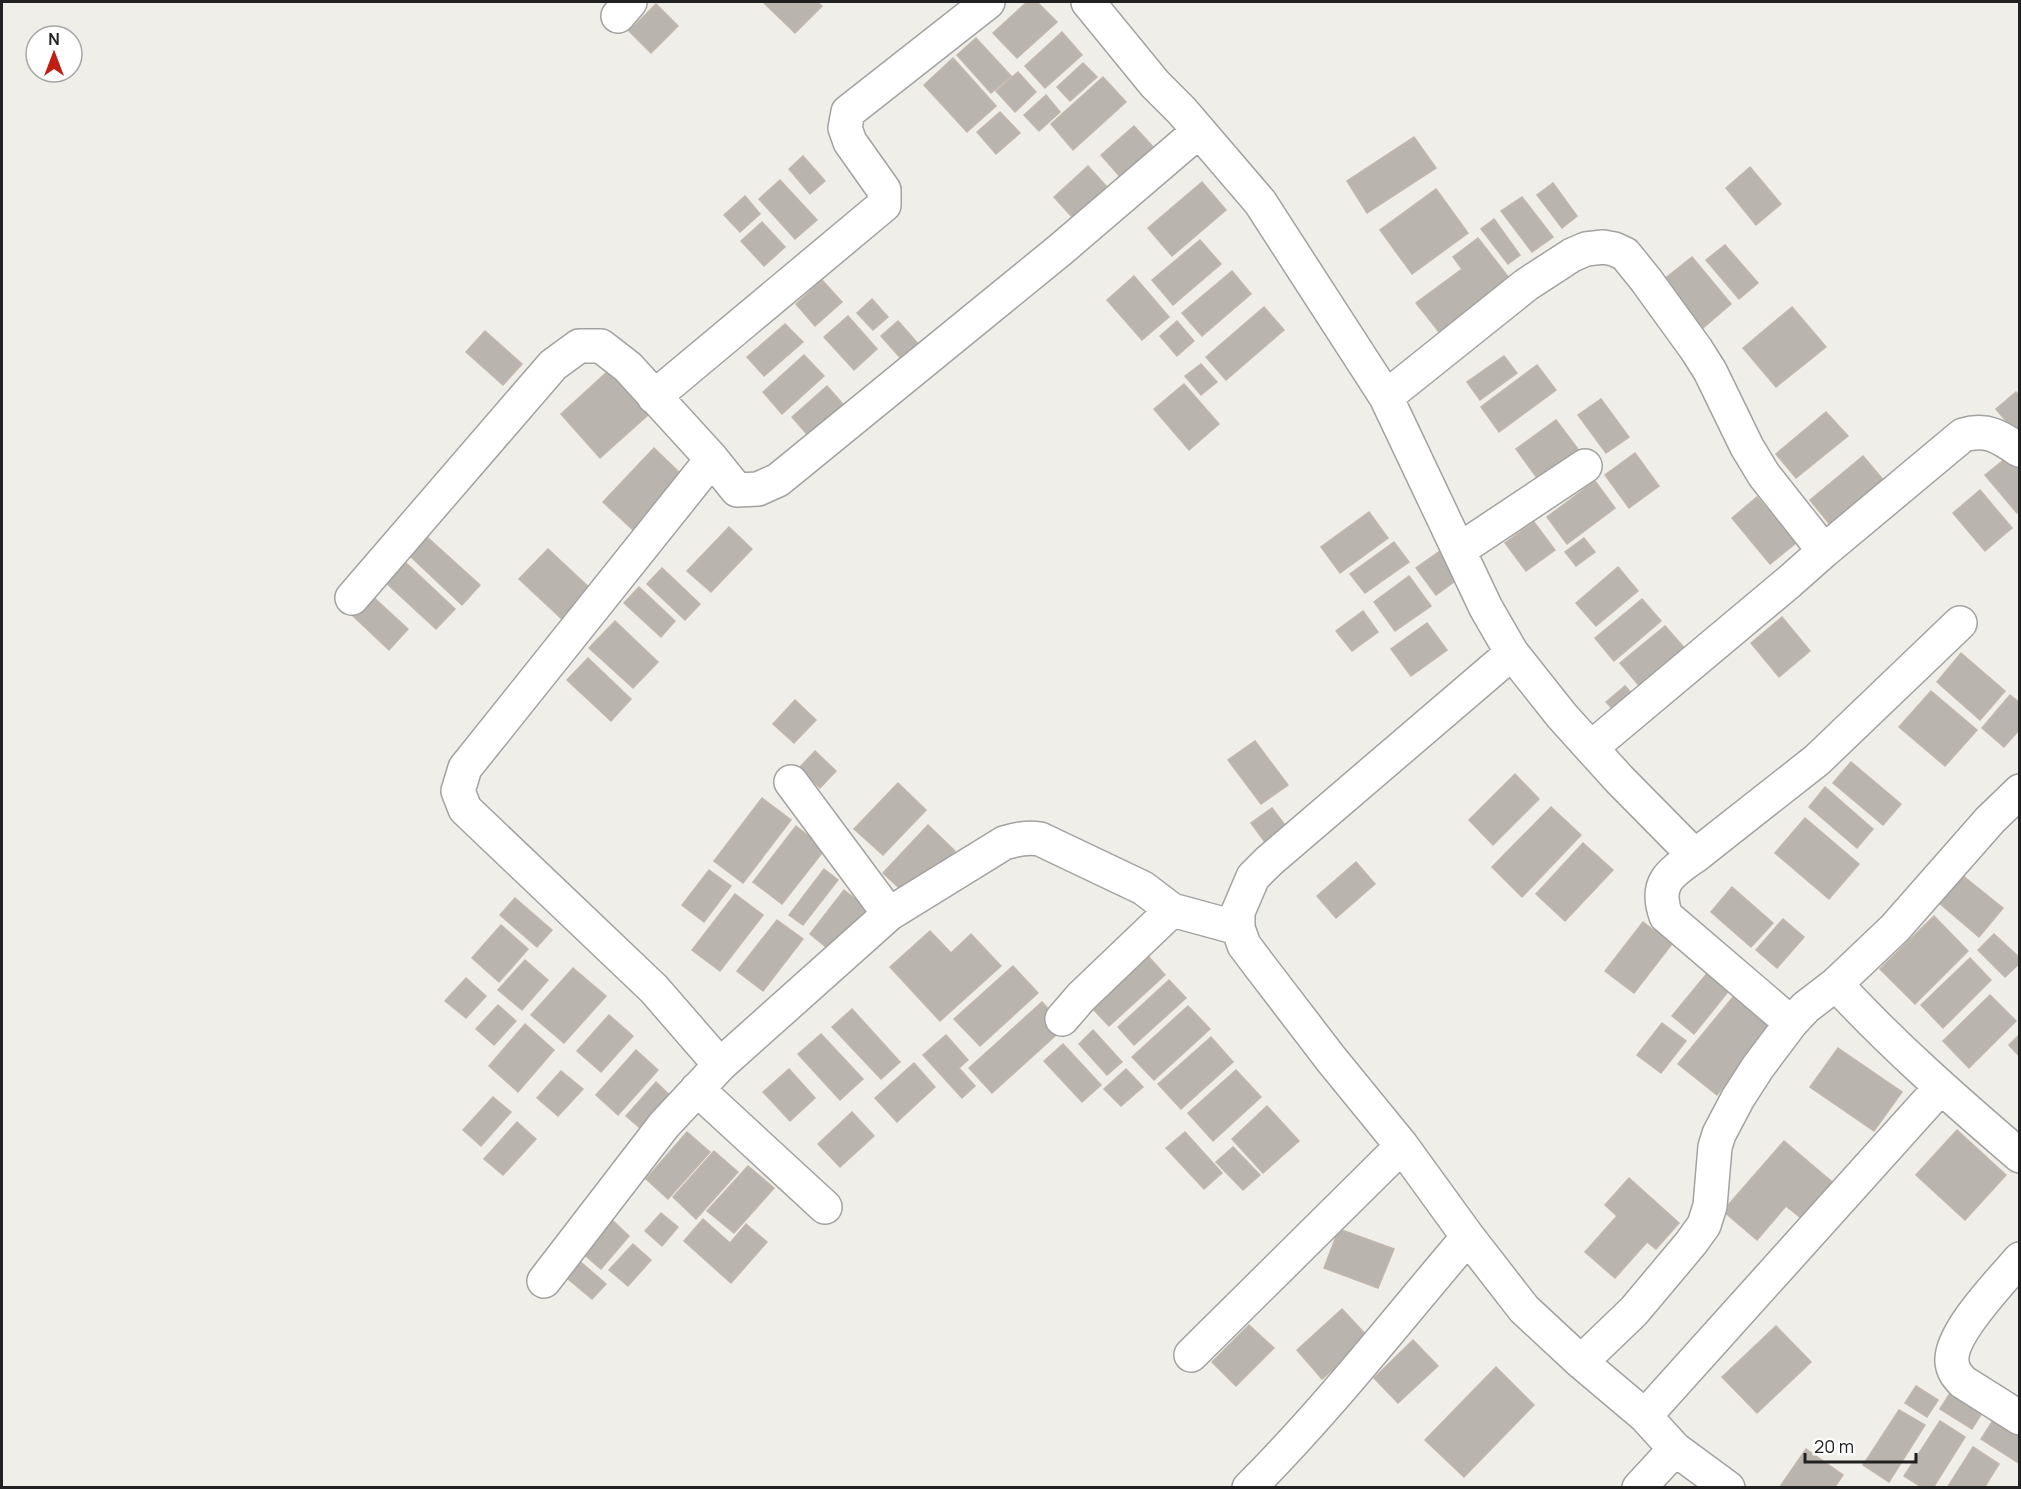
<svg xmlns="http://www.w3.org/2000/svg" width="2021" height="1489" font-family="Manrope,sans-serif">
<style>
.building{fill:#bab4ae;stroke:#c1b7ac;stroke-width:1.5}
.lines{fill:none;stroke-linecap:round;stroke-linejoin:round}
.minor-casing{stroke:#a2a2a2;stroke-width:36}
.minor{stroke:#fff;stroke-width:33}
</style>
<rect width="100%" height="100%" fill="#f0eee9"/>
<path class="building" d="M 763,2 L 817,2 L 822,6 L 795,33 Z
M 1027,2 L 1037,2 L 1057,22 L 1017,58 L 993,33 Z
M 656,4 L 678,26 L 651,53 L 629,31 Z
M 1062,32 L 1082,55 L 1045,88 L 1025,66 Z
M 976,38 L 1011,76 L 991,93 L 957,55 Z
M 953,58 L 996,106 L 967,132 L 924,85 Z
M 1083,63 L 1097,77 L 1070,101 L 1057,87 Z
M 1018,72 L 1036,92 L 1015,112 L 996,91 Z
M 1103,77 L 1126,102 L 1073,150 L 1051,124 Z
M 1046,95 L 1060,112 L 1039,131 L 1024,115 Z
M 1000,112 L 1020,133 L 996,154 L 977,132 Z
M 1134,126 L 1155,149 L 1122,179 L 1101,155 Z
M 1414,137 L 1436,168 L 1367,213 L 1347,181 Z
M 803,156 L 825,181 L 810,194 L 789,169 Z
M 1088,166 L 1116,197 L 1082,228 L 1054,197 Z
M 1750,167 L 1781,204 L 1756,225 L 1726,188 Z
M 780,180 L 817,220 L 795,239 L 759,199 Z
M 1202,182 L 1226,210 L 1172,256 L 1148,228 Z
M 1553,183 L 1577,216 L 1562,228 L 1537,195 Z
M 1436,189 L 1468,233 L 1412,274 L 1380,230 Z
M 745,196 L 760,214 L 740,232 L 724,215 Z
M 1522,197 L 1553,237 L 1532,252 L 1501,211 Z
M 1494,219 L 1520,255 L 1508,264 L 1481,229 Z
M 762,222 L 785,247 L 764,266 L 741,241 Z
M 1478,238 L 1510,279 L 1439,332 L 1416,303 L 1462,269 L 1453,257 Z
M 1200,240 L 1221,264 L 1173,305 L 1152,280 Z
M 1725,245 L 1758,283 L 1739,299 L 1706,260 Z
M 1692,257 L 1731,304 L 1703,328 L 1663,280 Z
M 1232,271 L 1251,294 L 1202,336 L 1182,313 Z
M 1134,276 L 1169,317 L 1142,340 L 1107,300 Z
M 822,280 L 842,302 L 815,326 L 796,304 Z
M 872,299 L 888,317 L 873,330 L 857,313 Z
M 1264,307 L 1284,330 L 1226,380 L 1206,357 Z
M 1792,307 L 1826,347 L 1776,387 L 1743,348 Z
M 848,316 L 877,349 L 854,370 L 824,337 Z
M 898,321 L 921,347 L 904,362 L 881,336 Z
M 1177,321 L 1194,341 L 1177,356 L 1160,336 Z
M 785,324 L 803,342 L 764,376 L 747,357 Z
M 485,331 L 522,364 L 503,385 L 466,352 Z
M 804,355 L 824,376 L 782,414 L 763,392 Z
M 1504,356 L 1517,373 L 1480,400 L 1467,382 Z
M 1201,364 L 1217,382 L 1201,395 L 1185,376 Z
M 1537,365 L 1556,390 L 1499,432 L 1481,407 Z
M 608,371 L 648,415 L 600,458 L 561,414 Z
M 1184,384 L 1219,424 L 1189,450 L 1154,409 Z
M 827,386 L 848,410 L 813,441 L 792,417 Z
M 2016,392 L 2020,396 L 2020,429 L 2016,433 L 1996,409 Z
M 1601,399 L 1629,437 L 1606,453 L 1578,415 Z
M 1826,412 L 1848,436 L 1796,478 L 1776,454 Z
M 1556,420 L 1581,453 L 1540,482 L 1516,449 Z
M 654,448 L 684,477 L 633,530 L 603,502 Z
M 1635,453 L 1659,486 L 1629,508 L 1605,475 Z
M 2011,454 L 2020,464 L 2020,511 L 2017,513 L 1985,475 Z
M 1863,456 L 1890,488 L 1836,532 L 1810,500 Z
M 1595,481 L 1615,508 L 1567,544 L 1547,517 Z
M 1980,490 L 2012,528 L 1985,551 L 1953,513 Z
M 1757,497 L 1796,543 L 1770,564 L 1732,518 Z
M 1369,512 L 1388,538 L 1340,573 L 1321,547 Z
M 1534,522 L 1555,550 L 1526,571 L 1505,543 Z
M 729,527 L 752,549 L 711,592 L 687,571 Z
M 427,537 L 480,585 L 462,605 L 409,555 Z
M 1584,538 L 1595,552 L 1576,566 L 1565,552 Z
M 1394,542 L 1409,562 L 1365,593 L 1350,574 Z
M 1447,546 L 1466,573 L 1436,595 L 1416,568 Z
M 548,549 L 594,592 L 565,622 L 519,579 Z
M 403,560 L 455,609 L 436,629 L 384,581 Z
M 1618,567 L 1638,591 L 1596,626 L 1576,603 Z
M 662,568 L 700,604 L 685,620 L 647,584 Z
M 1409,576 L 1431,606 L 1395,631 L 1374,602 Z
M 639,587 L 675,621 L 661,637 L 624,603 Z
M 371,595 L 408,629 L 389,650 L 352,615 Z
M 1642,599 L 1661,621 L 1614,661 L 1595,638 Z
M 1363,611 L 1378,632 L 1352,651 L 1336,631 Z
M 1782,617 L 1810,651 L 1779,677 L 1751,643 Z
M 615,621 L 658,662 L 633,688 L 589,648 Z
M 1427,623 L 1447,650 L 1411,676 L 1391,649 Z
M 1665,626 L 1687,651 L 1642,689 L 1620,663 Z
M 1961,653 L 2005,691 L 1980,720 L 1937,682 Z
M 588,658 L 631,699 L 611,721 L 567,680 Z
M 1625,686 L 1638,700 L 1619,716 L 1606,702 Z
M 1931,691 L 1977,730 L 1945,766 L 1899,727 Z
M 2010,695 L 2020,703 L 2020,729 L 2004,747 L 1982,728 Z
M 795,700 L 816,720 L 794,743 L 773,724 Z
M 1255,741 L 1288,785 L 1261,804 L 1228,760 Z
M 815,751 L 836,771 L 820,788 L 799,768 Z
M 1851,762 L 1901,804 L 1883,825 L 1833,783 Z
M 1515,774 L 1539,799 L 1493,845 L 1469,820 Z
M 898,783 L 926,810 L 883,855 L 854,829 Z
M 1825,787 L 1873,829 L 1857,848 L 1809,807 Z
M 762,798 L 791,820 L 743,883 L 714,861 Z
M 1551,807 L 1581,835 L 1522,897 L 1492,867 Z
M 1272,808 L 1288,829 L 1267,845 L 1251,823 Z
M 1805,818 L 1859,864 L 1829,899 L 1775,853 Z
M 928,825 L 955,851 L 910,898 L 883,873 Z
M 796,826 L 825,849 L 782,904 L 753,882 Z
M 1583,843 L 1613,870 L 1565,921 L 1536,894 Z
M 1356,862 L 1375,884 L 1336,918 L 1317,896 Z
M 824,869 L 838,880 L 803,925 L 789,915 Z
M 709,870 L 731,886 L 704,922 L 682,905 Z
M 1962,875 L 2003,908 L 1979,937 L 1939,903 Z
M 1732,887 L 1773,923 L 1751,947 L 1711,912 Z
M 844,890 L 867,908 L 832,952 L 810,934 Z
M 735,894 L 763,915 L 720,971 L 692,950 Z
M 515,898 L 552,930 L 537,947 L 500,915 Z
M 1934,916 L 1968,951 L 1915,1004 L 1880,969 Z
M 1783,919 L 1804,937 L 1777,968 L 1756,950 Z
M 777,920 L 803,939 L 763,991 L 737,971 Z
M 1643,922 L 1672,944 L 1634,993 L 1605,971 Z
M 501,925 L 528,949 L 499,982 L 472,958 Z
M 930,931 L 951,953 L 971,934 L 1001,966 L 940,1021 L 890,967 Z
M 1994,934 L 2020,958 L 2020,963 L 2005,977 L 1978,950 Z
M 1149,957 L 1165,975 L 1109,1026 L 1092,1008 Z
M 1970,958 L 1991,980 L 1943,1028 L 1921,1005 Z
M 525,960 L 548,980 L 522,1010 L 498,990 Z
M 1013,966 L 1038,993 L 980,1046 L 954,1019 Z
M 573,968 L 606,996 L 564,1043 L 531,1015 Z
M 1709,971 L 1731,988 L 1694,1034 L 1672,1016 Z
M 466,978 L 486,996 L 466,1018 L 445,1001 Z
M 1169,980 L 1186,998 L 1134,1045 L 1118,1027 Z
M 1990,995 L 2016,1021 L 1969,1068 L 1943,1041 Z
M 1733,997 L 1771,1028 L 1717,1095 L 1678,1064 Z
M 1042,1002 L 1065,1027 L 992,1093 L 969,1068 Z
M 498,1005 L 516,1021 L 494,1045 L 476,1029 Z
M 1188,1006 L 1210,1029 L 1154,1080 L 1132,1057 Z
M 852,1009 L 900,1062 L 881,1079 L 832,1027 Z
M 609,1015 L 633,1036 L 601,1072 L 577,1051 Z
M 1662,1023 L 1686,1041 L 1661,1073 L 1637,1055 Z
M 525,1024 L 554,1050 L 518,1092 L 489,1066 Z
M 1093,1030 L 1122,1062 L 1107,1075 L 1079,1044 Z
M 821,1034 L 863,1079 L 840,1100 L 798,1054 Z
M 2020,1034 L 2020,1057 L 2009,1045 Z
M 946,1035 L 968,1060 L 959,1068 L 975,1086 L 962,1098 L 923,1055 Z
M 1211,1037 L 1233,1062 L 1181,1109 L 1158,1084 Z
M 1063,1044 L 1101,1085 L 1082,1102 L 1044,1061 Z
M 1838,1048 L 1902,1092 L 1874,1131 L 1810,1087 Z
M 636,1050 L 658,1070 L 618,1115 L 596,1095 Z
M 914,1063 L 935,1087 L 897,1122 L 875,1098 Z
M 789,1069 L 815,1098 L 790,1121 L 763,1092 Z
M 1126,1069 L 1143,1087 L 1121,1106 L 1104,1089 Z
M 1236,1070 L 1261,1097 L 1213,1141 L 1188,1113 Z
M 561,1071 L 583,1089 L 558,1116 L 537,1098 Z
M 656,1082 L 676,1101 L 647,1134 L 626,1116 Z
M 493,1097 L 511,1112 L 481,1146 L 463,1130 Z
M 1267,1106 L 1299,1141 L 1263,1173 L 1232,1139 Z
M 852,1112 L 874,1136 L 840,1167 L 818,1144 Z
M 517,1122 L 536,1139 L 503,1175 L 484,1159 Z
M 1957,1130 L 2006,1175 L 1965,1220 L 1916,1175 Z
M 687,1132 L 710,1152 L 668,1199 L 646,1179 Z
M 1185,1132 L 1222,1173 L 1204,1189 L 1166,1148 Z
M 1784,1141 L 1837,1186 L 1806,1222 L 1786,1206 L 1757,1240 L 1723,1211 Z
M 1233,1147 L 1260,1175 L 1243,1190 L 1216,1162 Z
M 714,1151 L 738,1172 L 696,1219 L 673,1197 Z
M 748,1166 L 774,1188 L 734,1233 L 707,1211 Z
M 1629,1178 L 1679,1223 L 1656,1249 L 1647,1242 L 1615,1278 L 1585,1252 L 1617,1216 L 1605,1205 Z
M 661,1213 L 678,1227 L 662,1246 L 645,1231 Z
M 611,1219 L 629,1236 L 601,1269 L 581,1252 Z
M 703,1219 L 730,1243 L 746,1224 L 767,1242 L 731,1283 L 684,1241 Z
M 1339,1229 L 1394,1249 L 1378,1288 L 1324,1268 Z
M 633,1244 L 651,1260 L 628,1286 L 609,1270 Z
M 576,1258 L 606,1284 L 592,1299 L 562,1274 Z
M 1342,1309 L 1369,1338 L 1322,1379 L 1297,1350 Z
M 1249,1325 L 1274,1348 L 1236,1386 L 1212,1362 Z
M 1776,1326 L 1811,1362 L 1757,1413 L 1722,1377 Z
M 1413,1340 L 1438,1366 L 1398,1403 L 1374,1378 Z
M 1496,1367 L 1534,1405 L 1464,1477 L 1425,1440 Z
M 1955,1385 L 1987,1405 L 1972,1429 L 1940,1409 Z
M 1916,1386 L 1938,1400 L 1927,1417 L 1905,1403 Z
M 1899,1410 L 1925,1425 L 1889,1482 L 1863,1465 Z
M 1999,1411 L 2020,1424 L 2020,1464 L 1981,1439 Z
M 1940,1421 L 1965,1437 L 1933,1488 L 1923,1488 L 1904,1476 Z
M 1973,1447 L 1999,1464 L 1984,1488 L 1947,1488 Z
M 1806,1449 L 1843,1475 L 1834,1488 L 1779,1488 Z"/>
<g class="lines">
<g class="minor-casing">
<path id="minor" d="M 1088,2 L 1155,84 L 1182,111 L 1260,202 L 1386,397 L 1486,608 L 1512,653 L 1562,716 L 1619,779 L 1695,856 C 1670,873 1654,883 1666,916 L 1791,1023 L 1806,1007 L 1836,984 L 1895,928 L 1990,820 L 2020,791
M 618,16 L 630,2
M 654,397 L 884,205 L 884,190 L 850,142 L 845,128 L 848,112 L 988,2
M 1386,397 L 1526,285 L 1572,255 L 1586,249 L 1603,247 L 1614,249 L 1625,254 L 1646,280 L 1696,349 L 1710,371 L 1747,447 L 1764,475 L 1824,551 L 1789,582 L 1592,747
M 712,459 L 465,768 L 458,791 L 465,809 L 654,989 L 720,1065 L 889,914 L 1004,843 C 1017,839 1027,837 1040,839 L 1143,888 L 1172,910 L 1238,928
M 1459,550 L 1585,466
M 1824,551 L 1963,435 C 1987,428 2000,437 2019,450
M 352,598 L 553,365 L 579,346 L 601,346 L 628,367 L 712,459 L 737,490 L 758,489 L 778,480 L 1060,250 L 1199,131
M 1512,653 L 1269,861 L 1253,877 L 1238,912 L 1238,928 L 1244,945 L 1259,965 L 1331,1059 L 1402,1146 L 1468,1237 L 1524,1309 L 1581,1362 L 1645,1416 L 1675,1449 L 1728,1488
M 791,782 L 889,914
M 1695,856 L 1817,760 L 1960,623
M 1836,984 C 1893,1046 1956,1101 2020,1156
M 1062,1019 L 1081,997 L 1172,910
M 697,1089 L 825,1207
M 2020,1259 C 2002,1280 1949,1334 1952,1362 C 1953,1371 1957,1376 1963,1382 L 2020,1418
M 544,1281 L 664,1125 L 720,1065
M 1191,1355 L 1402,1146
M 1581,1362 L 1634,1311 L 1691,1243 L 1704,1225 L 1710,1206 L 1715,1147 L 1719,1134 L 1738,1098 L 1758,1067 L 1791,1023
M 1645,1416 L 1941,1087
M 1249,1488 C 1328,1409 1396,1321 1468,1237
M 1639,1488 L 1675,1449"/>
</g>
<use href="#minor" class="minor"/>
</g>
<rect width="2021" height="1489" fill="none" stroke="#212121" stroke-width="6"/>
<g transform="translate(54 54)"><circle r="28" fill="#ffffff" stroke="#a6a6a6" stroke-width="1.5"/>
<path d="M0-4.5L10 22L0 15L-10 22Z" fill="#c01e12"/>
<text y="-9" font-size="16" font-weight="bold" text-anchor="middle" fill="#212121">N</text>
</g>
<path d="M1805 1453v9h111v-9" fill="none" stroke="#212121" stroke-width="3"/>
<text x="1814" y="1453" font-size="18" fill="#212121" stroke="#ffffff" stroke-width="4.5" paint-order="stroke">20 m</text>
</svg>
